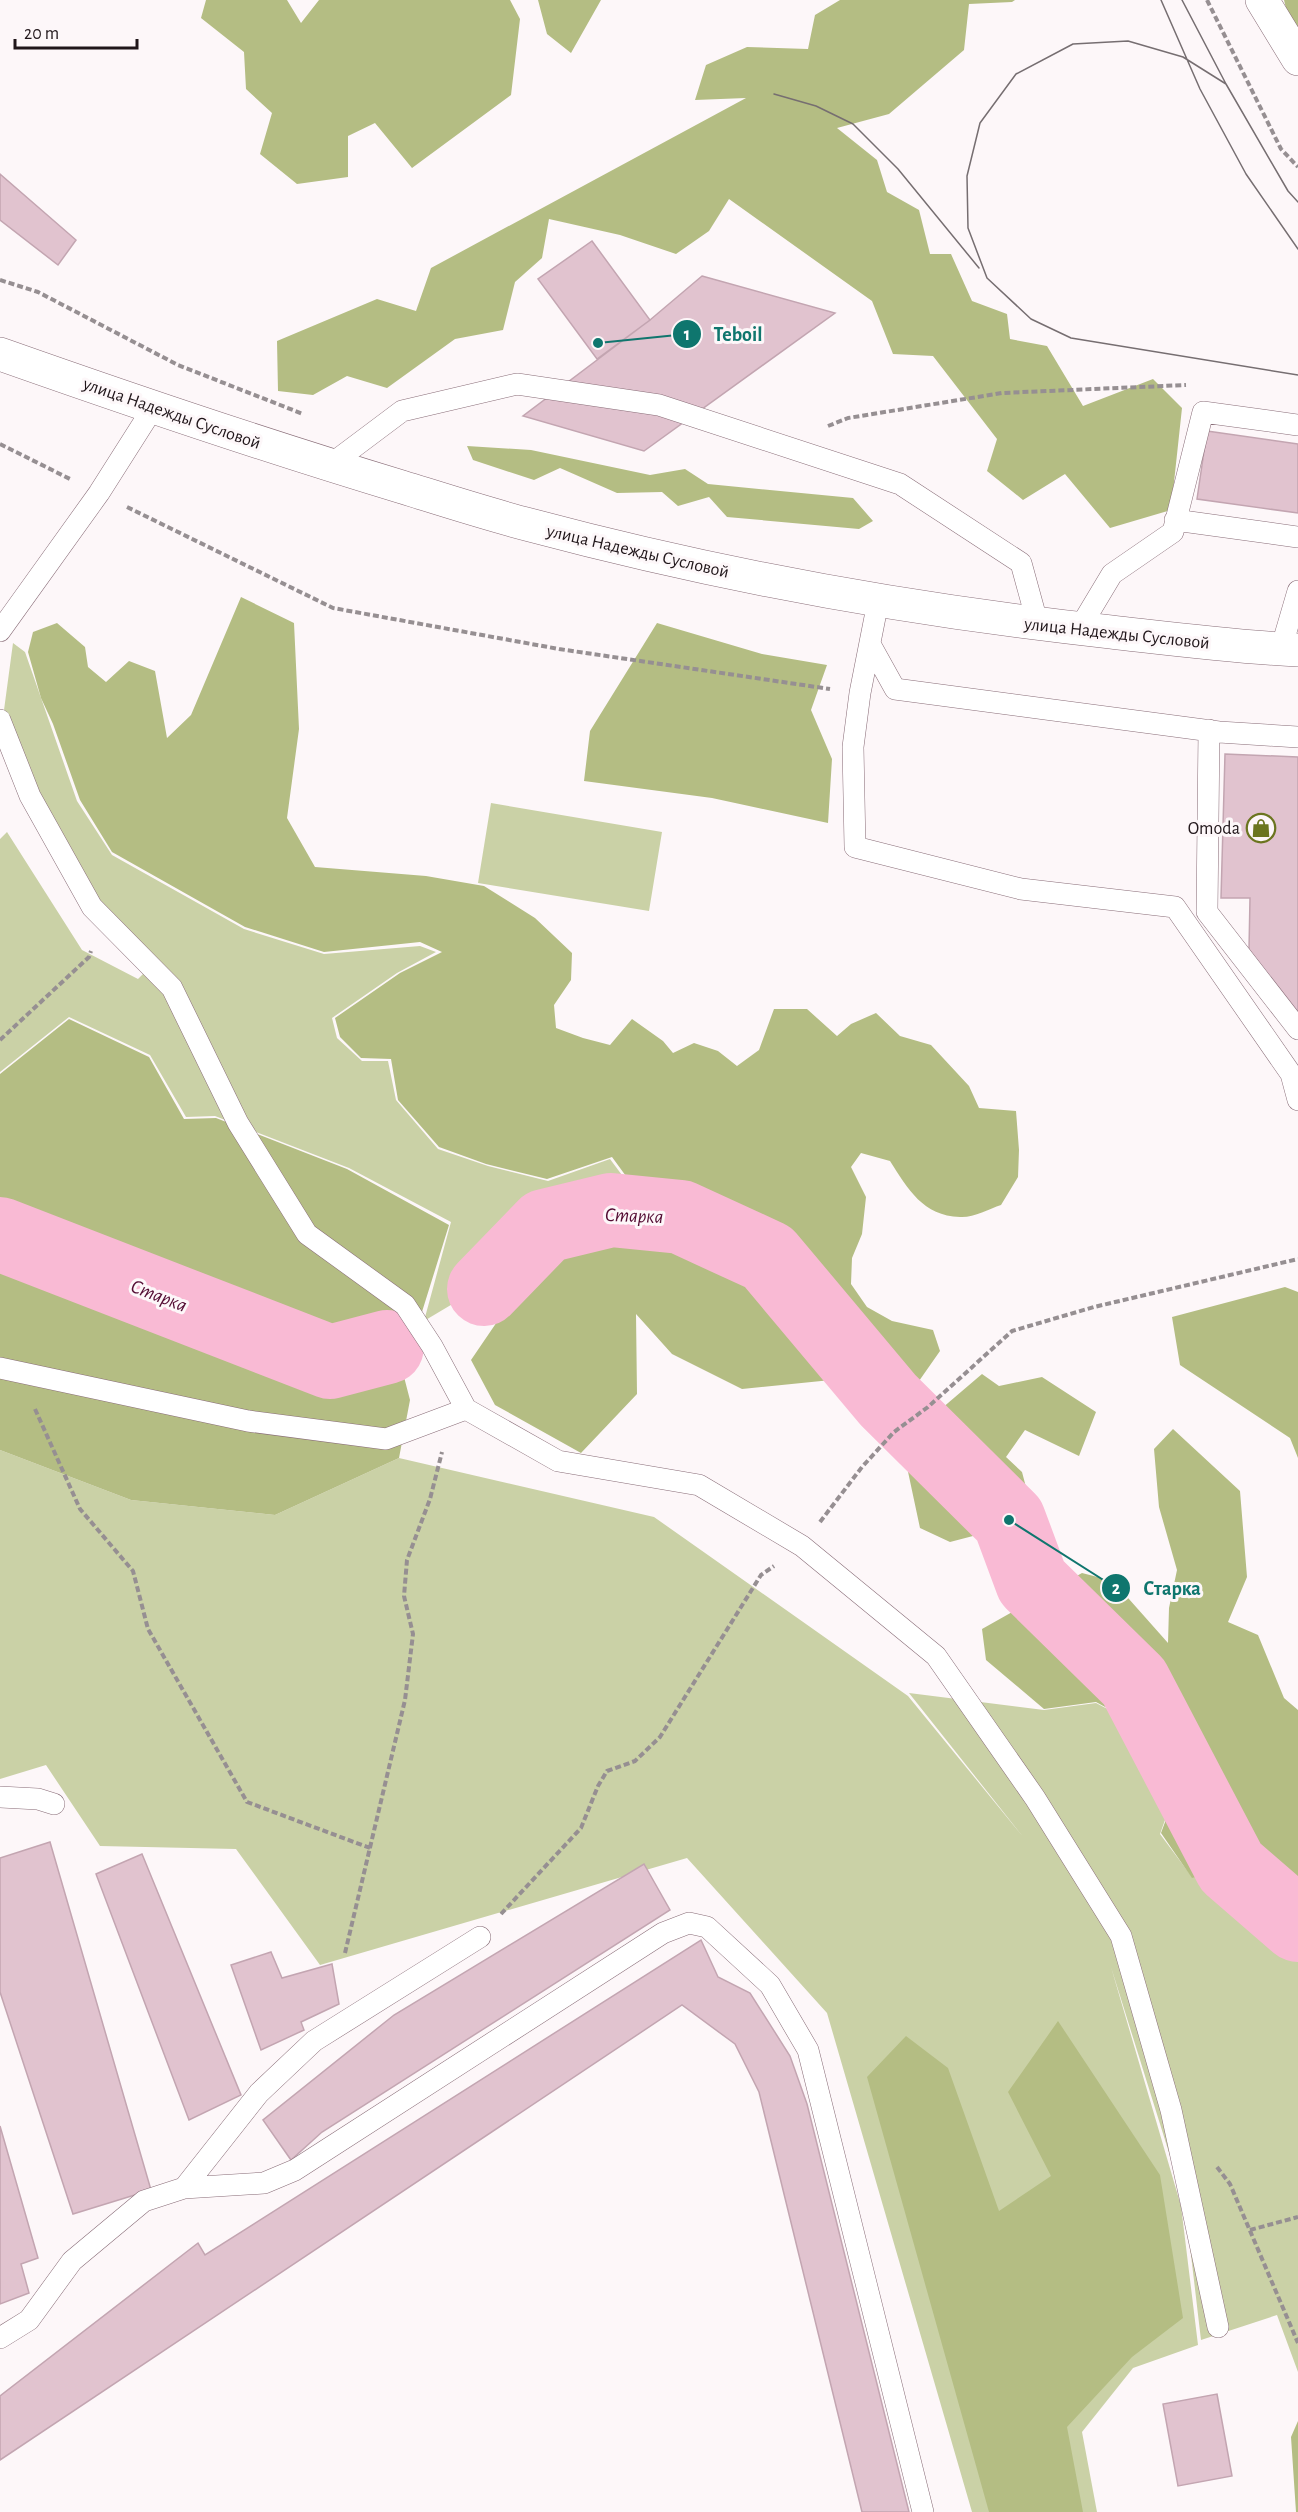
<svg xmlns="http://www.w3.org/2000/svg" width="1298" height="2512" font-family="'Alegreya Sans',sans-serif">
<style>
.green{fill:#cad1a6}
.forest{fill:#b4bd83}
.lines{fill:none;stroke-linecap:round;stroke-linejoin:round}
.river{stroke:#f9bad4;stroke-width:74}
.building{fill:#e1c3cf;stroke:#c3a5b1;stroke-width:1.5}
.service-casing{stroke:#896d78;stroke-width:22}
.tertiary-casing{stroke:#896d78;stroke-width:34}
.secondary-casing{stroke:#896d78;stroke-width:34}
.path{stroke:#968f92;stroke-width:4;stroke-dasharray:6 3;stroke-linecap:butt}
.service{stroke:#fff;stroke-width:21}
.tertiary{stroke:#fff;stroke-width:33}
.secondary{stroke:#fff;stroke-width:33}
.tram{stroke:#766e71;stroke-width:1.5}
.labels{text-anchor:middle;stroke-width:6;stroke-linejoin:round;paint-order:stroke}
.street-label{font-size:18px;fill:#20161a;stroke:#fdf7f9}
.poi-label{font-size:18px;fill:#20161a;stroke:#fdf7f9;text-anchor:end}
.water-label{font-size:20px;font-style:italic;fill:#530b32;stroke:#fdf7f9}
.leader{fill:none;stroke:#0f766e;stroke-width:2}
.callout-dot{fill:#0f766e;stroke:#fdf7f9;stroke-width:2}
.mark-label{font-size:18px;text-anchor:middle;font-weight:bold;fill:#fff}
.callout-label{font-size:20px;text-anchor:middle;font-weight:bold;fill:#0f766e;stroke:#fdf7f9;stroke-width:6;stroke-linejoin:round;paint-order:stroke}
</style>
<rect width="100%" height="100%" fill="#fdf7f9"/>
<path class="green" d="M 13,643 L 25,652 L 77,801 L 112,855 L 244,929 L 324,954 L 420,946 L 436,952 L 397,973 L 332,1018 L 337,1038 L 362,1061 L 388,1061 L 396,1100 L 438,1149 L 488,1166 L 548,1181 L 610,1159 L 639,1198 L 619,1206 L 611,1206 L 543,1223 L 481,1287 L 424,1321 L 451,1222 L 349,1168 L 215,1116 L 186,1117 L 150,1055 L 69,1017 L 0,1072 L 0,839 L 7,832 L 82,950 L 138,979 L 157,960 L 99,902 L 35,796 L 4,710 Z
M 491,803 L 662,832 L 649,911 L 478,883 Z
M 0,1450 L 131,1500 L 275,1515 L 399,1458 L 654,1517 L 908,1696 L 1024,1838 L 909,1693 L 1044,1710 L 1096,1703 L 1117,1714 L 1139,1770 L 1170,1806 L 1160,1834 L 1192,1877 L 1231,1867 L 1298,1925 L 1298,2372 L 1277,2315 L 1201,2340 L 1185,2204 L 1111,1967 L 1181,2206 L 1198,2345 L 1133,2368 L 1082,2432 L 1097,2512 L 972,2512 L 827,2013 L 687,1858 L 320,1965 L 236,1849 L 100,1846 L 46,1765 L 0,1779 Z"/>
<path class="forest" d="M 206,0 L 287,0 L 301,23 L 319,0 L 510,0 L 520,19 L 511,95 L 412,168 L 375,123 L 348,136 L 348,177 L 297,184 L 260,154 L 272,113 L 246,89 L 244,52 L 201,18 Z
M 538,0 L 601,0 L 571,53 L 547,34 Z
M 840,0 L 1015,0 L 1012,2 L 969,4 L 964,50 L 889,114 L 837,128 L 877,160 L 887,192 L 919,210 L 930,254 L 951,254 L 972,301 L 1007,314 L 1010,339 L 1047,346 L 1083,406 L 1153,379 L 1182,408 L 1171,510 L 1110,528 L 1065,474 L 1023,500 L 987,471 L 997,439 L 933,356 L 893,354 L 872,301 L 729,199 L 709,231 L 676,254 L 620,235 L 549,219 L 542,258 L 515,282 L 503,330 L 455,339 L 387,388 L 347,376 L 313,395 L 278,391 L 277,341 L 377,299 L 416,311 L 431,268 L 746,98 L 695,100 L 706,65 L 747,47 L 808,49 L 815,15 Z
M 1284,0 L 1298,0 L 1298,39 L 1293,37 Z
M 467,446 L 531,450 L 650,475 L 685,469 L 708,484 L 853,498 L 873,521 L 859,529 L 727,517 L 709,497 L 678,506 L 662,492 L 617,493 L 560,468 L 534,480 L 473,460 Z
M 241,597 L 294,623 L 299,729 L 287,818 L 315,867 L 426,876 L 484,886 L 535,918 L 572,953 L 571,980 L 554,1005 L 556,1028 L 583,1038 L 610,1045 L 632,1019 L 663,1041 L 673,1053 L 694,1043 L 718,1051 L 737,1066 L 759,1050 L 774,1009 L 807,1009 L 837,1036 L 851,1024 L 876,1013 L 900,1036 L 931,1045 L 969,1086 L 979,1108 L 1016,1111 L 1019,1150 L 1018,1177 L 1001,1205 C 989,1209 973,1218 960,1217 C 923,1216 908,1189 890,1161 L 861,1153 L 851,1167 L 866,1197 L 862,1234 L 852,1258 L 851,1284 L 867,1307 L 892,1321 L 933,1330 L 940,1351 L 919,1381 L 841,1379 L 742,1389 L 672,1354 L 636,1314 L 637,1394 L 581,1453 L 495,1405 L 471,1360 L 552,1241 L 642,1198 L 612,1157 L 547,1179 L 486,1164 L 439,1147 L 398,1100 L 391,1059 L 361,1058 L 340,1037 L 335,1018 L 400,973 L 442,952 L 420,942 L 324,952 L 245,927 L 112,852 L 80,800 L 53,724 L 41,698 L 28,652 L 33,632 L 57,623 L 85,647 L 88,667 L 106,682 L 129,661 L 155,671 L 167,738 L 191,715 Z
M 657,623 L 762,654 L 827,665 L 811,710 L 832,759 L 828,823 L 712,798 L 584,781 L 590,731 Z
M 69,1019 L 149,1057 L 184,1119 L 216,1118 L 347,1169 L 449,1225 L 403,1373 L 410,1400 L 399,1458 L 275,1515 L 131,1500 L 0,1450 L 0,1074 Z
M 1285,1287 L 1298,1292 L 1298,1458 L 1290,1438 L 1180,1365 L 1172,1317 Z
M 982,1374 L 999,1386 L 1042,1377 L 1096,1412 L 1079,1456 L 1025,1430 L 1006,1457 L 1022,1472 L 1031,1506 L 973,1536 L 950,1542 L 920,1528 L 907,1467 L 907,1438 Z
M 1173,1429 L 1240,1491 L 1247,1577 L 1228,1622 L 1258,1635 L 1284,1698 L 1298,1710 L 1298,1925 L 1231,1867 L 1192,1878 L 1161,1833 L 1171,1806 L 1140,1769 L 1118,1714 L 1096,1702 L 1044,1709 L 986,1660 L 982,1629 L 1082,1573 L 1113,1581 L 1168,1643 L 1169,1608 L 1177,1570 L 1159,1507 L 1154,1449 Z
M 1058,2021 L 1160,2175 L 1183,2318 L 1132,2357 L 1067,2427 L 1083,2512 L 989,2512 L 867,2077 L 906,2036 L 948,2068 L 999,2211 L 1051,2176 L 1008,2092 Z
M 1298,2421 L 1298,2512 L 1296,2512 L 1291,2437 Z"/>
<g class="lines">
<path class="river" d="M 0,1234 L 330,1362 L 387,1347
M 484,1289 L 545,1226 L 611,1210 L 681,1217 L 768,1257 L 888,1400 L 1009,1520 L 1032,1582 L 1134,1682 L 1231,1867 L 1298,1925"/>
</g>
<path class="building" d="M 0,174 L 76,240 L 58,265 L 0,220 Z
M 592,241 L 650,320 L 597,359 L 538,279 Z
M 702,276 L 835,313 L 644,451 L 523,416 L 650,320 Z
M 1207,431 L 1298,444 L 1298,513 L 1197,499 Z
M 1225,754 L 1298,757 L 1298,1014 L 1249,950 L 1250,898 L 1221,898 Z
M 50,1842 L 151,2190 L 73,2214 L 0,1992 L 0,1858 Z
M 142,1854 L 241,2095 L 189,2120 L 96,1874 Z
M 644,1864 L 670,1910 L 322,2132 L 291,2160 L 263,2120 L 394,2015 Z
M 701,1940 L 718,1977 L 750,1993 L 790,2056 L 807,2104 L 909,2512 L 862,2512 L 759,2092 L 735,2044 L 682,2005 L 0,2460 L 0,2396 L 198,2243 L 205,2255 Z
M 271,1952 L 282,1978 L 332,1964 L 339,2004 L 301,2022 L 304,2030 L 261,2050 L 231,1965 Z
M 0,2126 L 38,2258 L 21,2264 L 29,2293 L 0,2304 Z
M 1217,2394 L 1232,2476 L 1178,2486 L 1163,2404 Z"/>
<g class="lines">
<g class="service-casing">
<path id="service" d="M 330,465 L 402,411 L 517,384 L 659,405 L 900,484 L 1021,563 L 1038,625
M 1175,520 L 1298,537
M 878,602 L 860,693 L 853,747 L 855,847 L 1021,889 L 1175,907 L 1291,1074 L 1298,1100
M 1079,629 L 1112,574 L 1173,532 L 1203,412 L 1298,425
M 0,631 L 99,493 L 153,408
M 870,644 L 895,689 L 1219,732 L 1298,737
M 1281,649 L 1298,591
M 0,720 L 30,796 L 92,907 L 172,988 L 238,1123 L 307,1234 L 405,1305 L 432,1346 L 466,1409 L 558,1461 L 699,1485 L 802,1546 L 936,1656 L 1035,1798 L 1121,1936 L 1171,2110 L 1218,2327
M 1209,730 L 1207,912 L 1298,1029
M 0,1368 L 248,1421 L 386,1439 L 466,1409
M 0,1797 L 38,1799 L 54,1804
M 184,2188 L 259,2093 L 314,2041 L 480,1937
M 0,2338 L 29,2320 L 72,2261 L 144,2201 L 184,2188 L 264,2183 L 295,2170 L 663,1933 L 689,1923 L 707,1927 L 770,1985 L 808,2050 L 923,2512"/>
</g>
<g class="tertiary-casing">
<path id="tertiary" d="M 1262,0 L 1298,59"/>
</g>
<g class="secondary-casing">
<path id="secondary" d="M 0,354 C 133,401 266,446 402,487 C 444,500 487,514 530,525 C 721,576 915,611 1111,632 C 1173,639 1235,647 1298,650"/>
</g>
<path class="path" d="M 1207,0 L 1281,149 L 1298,167
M 0,280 L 38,292 L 178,365 L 303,414
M 828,426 L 848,418 L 1002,393 L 1186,385
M 0,444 L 72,480
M 127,507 L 333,608 L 559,649 L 830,689
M 0,1040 L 89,957 L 91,951
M 35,1409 L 80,1509 L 133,1571 L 148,1629 L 247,1802 L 370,1848
M 820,1522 L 862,1467 L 894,1432 L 928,1407 L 1012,1331 L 1094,1307 L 1298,1259
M 501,1914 L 581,1828 L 598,1786 L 607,1771 L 635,1761 L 660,1737 L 761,1575 L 774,1566
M 345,1953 L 405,1700 L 413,1634 L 404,1596 L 407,1560 L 430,1499 L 442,1452
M 1217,2167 L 1230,2184 L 1298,2343
M 1250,2230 L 1298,2217"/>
<use href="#service" class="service"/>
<use href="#tertiary" class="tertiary"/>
<use href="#secondary" class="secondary"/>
<path class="tram" d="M 1161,0 L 1200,89 L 1246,174 L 1298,249
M 1182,0 L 1226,84 L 1288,191 L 1298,202
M 1226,84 L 1183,57 L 1128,41 L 1073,44 L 1016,74 L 980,123 L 967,176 L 968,228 L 987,278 L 1031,319 L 1071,338 L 1298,375
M 774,94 L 816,106 L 853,124 L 898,169 L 979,268"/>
</g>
<defs>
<g id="shop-ring" transform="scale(1.5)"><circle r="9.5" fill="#fdf7f9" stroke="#6b751f" stroke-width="1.5"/><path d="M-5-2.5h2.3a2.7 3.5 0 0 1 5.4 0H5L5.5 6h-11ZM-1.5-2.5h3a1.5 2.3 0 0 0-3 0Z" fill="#6b751f"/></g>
</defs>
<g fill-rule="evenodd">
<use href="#shop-ring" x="1261" y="828"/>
</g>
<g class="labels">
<g class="street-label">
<text transform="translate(172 413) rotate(19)" y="6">улица Надежды Сусловой</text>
<text transform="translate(638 551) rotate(13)" y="6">улица Надежды Сусловой</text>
<text transform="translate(1117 633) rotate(6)" y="6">улица Надежды Сусловой</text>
</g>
<g class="poi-label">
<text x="1240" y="834">Omoda</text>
</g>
<g class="water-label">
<text transform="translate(634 1215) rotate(2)" y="7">Старка</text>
<text transform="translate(159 1295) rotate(21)" y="7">Старка</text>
</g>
</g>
<path class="leader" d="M598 343L687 334M1009 1520L1116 1588"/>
<g class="callout-dot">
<circle cx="598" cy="343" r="6"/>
<circle cx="1009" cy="1520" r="6"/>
<circle cx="687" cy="334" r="15"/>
<circle cx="1116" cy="1588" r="15"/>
</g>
<g class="mark-label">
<text x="687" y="340">1</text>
<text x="1116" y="1594">2</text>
</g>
<g class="callout-label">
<text x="738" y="341">Teboil</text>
<text x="1172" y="1595">Старка</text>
</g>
<path d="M15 39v9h122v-9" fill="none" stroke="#20161a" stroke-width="3"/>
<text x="24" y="39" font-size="18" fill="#20161a" stroke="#fdf7f9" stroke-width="4.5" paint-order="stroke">20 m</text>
</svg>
